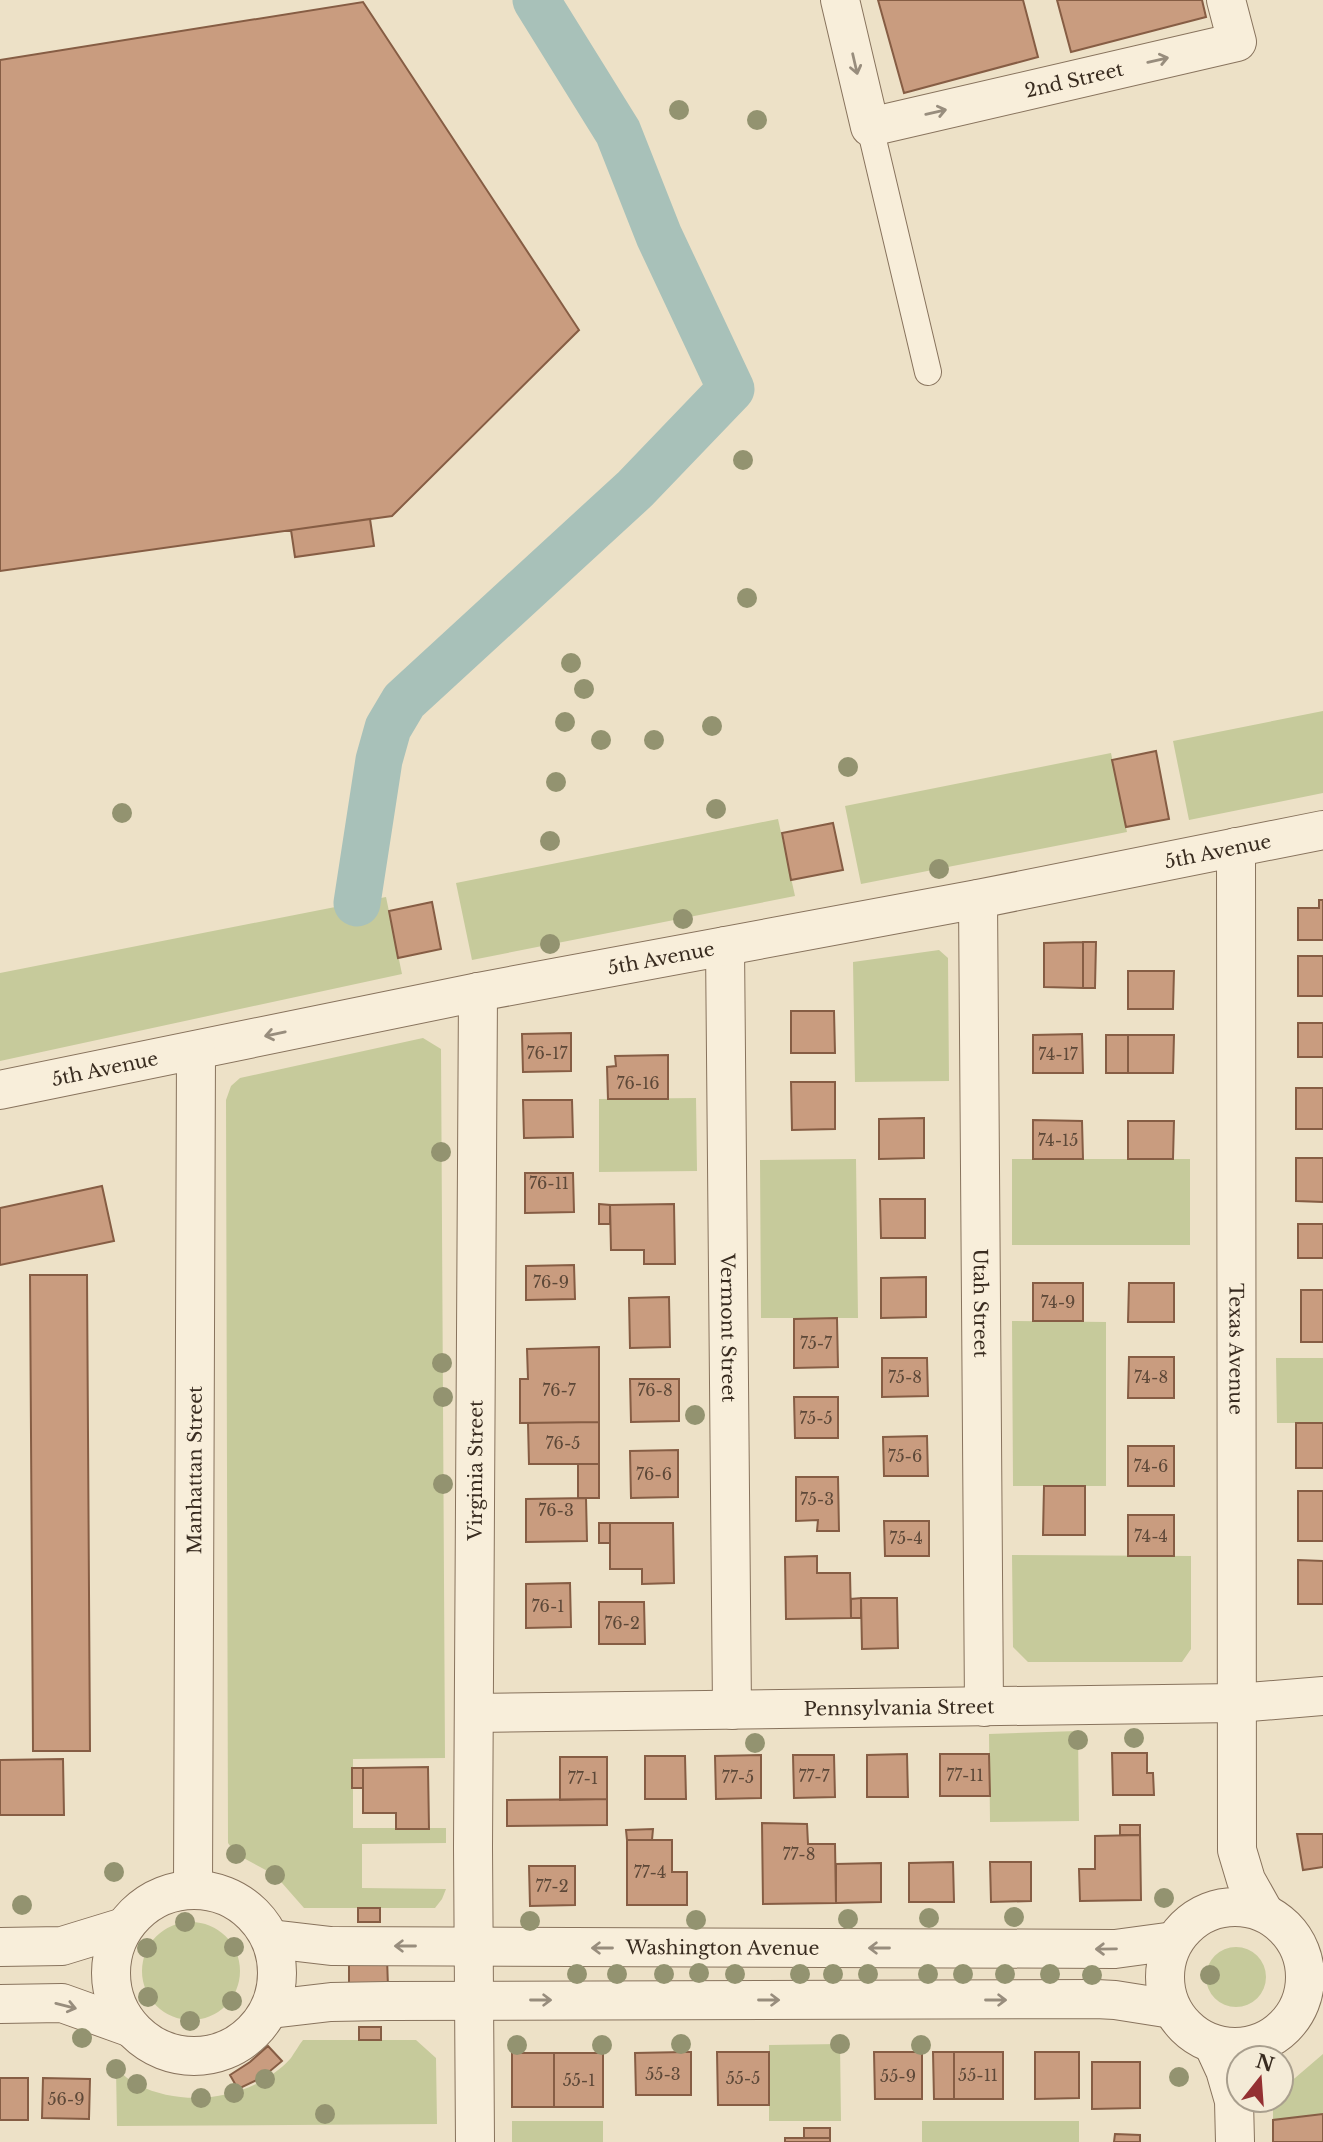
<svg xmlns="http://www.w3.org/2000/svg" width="1323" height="2142" font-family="'Libre Baskerville',serif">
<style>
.green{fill:#c6ca9b}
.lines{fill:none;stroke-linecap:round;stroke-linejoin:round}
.canal{stroke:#a8c1b9;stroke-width:47}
.building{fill:#c99c7f;stroke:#865d44;stroke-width:2}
.service-casing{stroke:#88735d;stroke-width:28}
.minor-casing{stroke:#88735d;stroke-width:40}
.service{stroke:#f8eeda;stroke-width:26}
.minor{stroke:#f8eeda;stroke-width:38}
.tree{fill:#939370}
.oneway{stroke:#988d7d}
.labels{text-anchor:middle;stroke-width:6;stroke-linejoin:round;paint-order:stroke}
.number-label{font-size:16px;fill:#5d4838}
.street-label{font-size:19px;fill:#392c20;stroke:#f4ebd7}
</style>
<rect width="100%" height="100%" fill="#ede1c7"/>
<path class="green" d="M 1323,711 L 1323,793 L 1189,820 L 1173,741 Z
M 1111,753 L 1127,832 L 861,884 L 845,806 Z
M 778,819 L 795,896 L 472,960 L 456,883 Z
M 386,897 L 402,974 L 0,1061 L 0,973 Z
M 939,950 L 948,958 L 949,1081 L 855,1082 L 853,962 Z
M 423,1038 L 441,1049 L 445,1758 L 353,1759 L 353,1828 L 446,1828 L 446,1843 L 362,1844 L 362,1888 L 446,1889 L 442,1899 L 435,1908 L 304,1908 L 275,1875 L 236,1854 L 228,1843 L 226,1100 L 231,1086 L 240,1078 Z
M 696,1098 L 697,1171 L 599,1172 L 599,1099 Z
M 856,1159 L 858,1318 L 761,1318 L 760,1160 Z
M 1012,1159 L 1190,1159 L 1190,1245 L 1012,1245 Z
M 1012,1321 L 1106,1322 L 1106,1486 L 1013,1486 Z
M 1276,1358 L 1323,1358 L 1323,1423 L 1277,1423 Z
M 1012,1555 L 1191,1556 L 1191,1649 L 1182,1662 L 1028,1662 L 1013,1647 Z
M 1078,1731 L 1079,1821 L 990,1822 L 989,1734 Z
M142 1971a49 49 0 1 1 98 0a49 49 0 1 1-98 0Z
M1206 1977a30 30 0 1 1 60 0a30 30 0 1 1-60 0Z
M 303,2040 L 416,2040 L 436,2058 L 437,2124 L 117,2126 L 116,2069 C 123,2074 130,2081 138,2085 C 187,2109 254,2099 291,2058 C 295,2052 299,2045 303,2040 Z
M 840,2044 L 841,2121 L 769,2121 L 769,2045 Z
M 1323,2054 L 1323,2114 L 1273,2120 L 1273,2100 L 1281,2100 L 1281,2090 Z
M 512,2121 L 603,2121 L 603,2142 L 512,2142 Z
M 922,2121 L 1079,2121 L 1079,2142 L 922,2142 Z"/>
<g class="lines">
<path class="canal" d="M 357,903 L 379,760 L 388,728 L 404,701 L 635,489 L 731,389 L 659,236 L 618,132 L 536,0"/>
</g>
<path class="building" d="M 878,0 L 1023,0 L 1038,57 L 904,93 Z
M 1057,0 L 1202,0 L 1206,17 L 1071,52 Z
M 363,2 L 579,330 L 392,516 L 0,571 L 0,60 Z
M 370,519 L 374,546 L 295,557 L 291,530 Z
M 1156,751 L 1169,819 L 1126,827 L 1112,760 Z
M 833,823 L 843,870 L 791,880 L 782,833 Z
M 1319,900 L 1323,900 L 1323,940 L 1298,940 L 1298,908 L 1319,908 Z
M 432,902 L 441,949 L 398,958 L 389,911 Z
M 1083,942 L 1083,988 L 1044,987 L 1044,943 Z
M 1083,942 L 1096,942 L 1095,988 L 1083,988 Z
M 1298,956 L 1323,956 L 1323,996 L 1298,996 Z
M 1128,971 L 1174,971 L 1173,1009 L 1128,1009 Z
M 791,1011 L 834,1011 L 835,1053 L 791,1053 Z
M 1298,1023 L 1323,1023 L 1323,1057 L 1298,1057 Z
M 571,1033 L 571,1071 L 523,1072 L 522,1034 Z
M 1082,1034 L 1083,1073 L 1033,1073 L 1033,1035 Z
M 1106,1035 L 1128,1035 L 1128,1073 L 1106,1073 Z
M 1128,1035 L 1174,1035 L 1173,1073 L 1128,1073 Z
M 668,1055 L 668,1099 L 608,1099 L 607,1067 L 616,1066 L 615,1056 Z
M 791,1082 L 835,1082 L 835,1129 L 792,1130 Z
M 1296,1088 L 1323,1088 L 1323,1129 L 1296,1129 Z
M 523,1100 L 572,1100 L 573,1137 L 524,1138 Z
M 924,1118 L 924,1158 L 879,1159 L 879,1119 Z
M 1033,1120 L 1082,1121 L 1083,1159 L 1033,1159 Z
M 1128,1121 L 1174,1121 L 1173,1159 L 1128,1159 Z
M 1296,1158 L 1323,1158 L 1323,1202 L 1296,1201 Z
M 525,1173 L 573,1173 L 574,1212 L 525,1213 Z
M 102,1186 L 114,1241 L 0,1265 L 0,1208 Z
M 880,1199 L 925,1199 L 925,1238 L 881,1238 Z
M 599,1204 L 610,1205 L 610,1224 L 599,1224 Z
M 674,1204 L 675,1264 L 644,1264 L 644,1250 L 611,1250 L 610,1205 Z
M 1298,1224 L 1323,1224 L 1323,1258 L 1298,1258 Z
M 574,1265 L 575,1299 L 526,1300 L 526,1266 Z
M 30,1275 L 87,1275 L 90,1751 L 33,1751 Z
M 926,1277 L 926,1317 L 881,1318 L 881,1278 Z
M 1033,1283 L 1083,1283 L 1083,1321 L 1033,1321 Z
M 1129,1283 L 1174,1283 L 1174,1322 L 1128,1322 Z
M 1301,1290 L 1323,1290 L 1323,1342 L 1301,1342 Z
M 669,1297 L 670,1347 L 630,1348 L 629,1298 Z
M 837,1318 L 838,1367 L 794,1368 L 794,1319 Z
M 599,1347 L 599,1422 L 520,1423 L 520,1379 L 528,1379 L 527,1349 Z
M 1129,1357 L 1174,1357 L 1174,1398 L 1128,1398 Z
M 882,1358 L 927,1358 L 928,1396 L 882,1397 Z
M 630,1379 L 679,1379 L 679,1421 L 631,1422 Z
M 794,1397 L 838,1397 L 838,1438 L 795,1438 Z
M 599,1422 L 599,1464 L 529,1464 L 528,1423 Z
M 1296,1423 L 1323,1423 L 1323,1468 L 1296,1468 Z
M 927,1436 L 928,1476 L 884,1476 L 883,1437 Z
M 1128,1446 L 1174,1446 L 1174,1486 L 1128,1486 Z
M 678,1450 L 678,1497 L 631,1498 L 630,1451 Z
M 578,1464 L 599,1464 L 599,1498 L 578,1498 Z
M 796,1477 L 838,1477 L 839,1531 L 817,1531 L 818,1520 L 796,1521 Z
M 1044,1486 L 1085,1486 L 1085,1535 L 1043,1535 Z
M 1298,1491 L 1323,1491 L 1323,1541 L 1298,1541 Z
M 586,1498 L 587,1541 L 526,1542 L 526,1499 Z
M 1128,1515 L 1174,1515 L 1174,1556 L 1128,1556 Z
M 884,1521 L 929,1521 L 929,1556 L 885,1556 Z
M 599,1523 L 610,1523 L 610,1543 L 599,1543 Z
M 610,1523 L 673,1523 L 674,1583 L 642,1584 L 642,1569 L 610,1569 Z
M 817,1556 L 817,1573 L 850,1573 L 851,1618 L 786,1619 L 785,1557 Z
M 1298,1560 L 1323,1561 L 1323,1604 L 1298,1604 Z
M 570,1583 L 571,1627 L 526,1628 L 526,1584 Z
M 861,1598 L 897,1598 L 898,1648 L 862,1649 Z
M 861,1598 L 861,1618 L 851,1618 L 851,1599 Z
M 599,1602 L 644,1602 L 645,1644 L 599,1644 Z
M 1112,1753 L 1147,1753 L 1147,1773 L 1153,1773 L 1154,1795 L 1113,1795 Z
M 907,1754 L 908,1797 L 867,1797 L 867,1755 Z
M 940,1754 L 989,1754 L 990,1796 L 940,1796 Z
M 761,1755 L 761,1798 L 716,1799 L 715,1756 Z
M 793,1755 L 834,1755 L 835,1797 L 794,1798 Z
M 645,1756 L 685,1756 L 686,1799 L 645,1799 Z
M 560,1757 L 607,1757 L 607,1799 L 560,1800 Z
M 63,1759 L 64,1815 L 0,1815 L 0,1760 Z
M 428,1767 L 429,1829 L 396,1829 L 396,1813 L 363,1813 L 363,1768 Z
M 352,1768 L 363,1768 L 363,1788 L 352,1788 Z
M 607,1799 L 607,1825 L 507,1826 L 507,1800 Z
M 762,1823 L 807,1824 L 808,1844 L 835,1844 L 836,1903 L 763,1904 Z
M 1120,1825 L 1140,1825 L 1140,1835 L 1120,1835 Z
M 653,1829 L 652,1840 L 627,1840 L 626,1830 Z
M 1297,1834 L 1323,1834 L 1323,1867 L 1303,1870 Z
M 1140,1835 L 1141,1900 L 1080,1901 L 1079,1869 L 1095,1869 L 1095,1836 Z
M 627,1840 L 672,1840 L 672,1872 L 687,1872 L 687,1905 L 627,1905 Z
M 953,1862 L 954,1902 L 909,1902 L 909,1863 Z
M 990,1862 L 1031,1862 L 1031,1901 L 991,1902 Z
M 881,1863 L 881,1902 L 836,1903 L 836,1864 Z
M 529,1866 L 575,1866 L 575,1905 L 530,1906 Z
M 358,1908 L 380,1908 L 380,1922 L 358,1922 Z
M 349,1958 L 387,1958 L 388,1987 L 349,1987 Z
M 359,2027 L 381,2027 L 381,2040 L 359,2040 Z
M 268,2046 L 282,2061 L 263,2077 L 238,2089 L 230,2075 L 250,2062 Z
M 684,2052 L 691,2052 L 691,2095 L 636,2095 L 635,2053 Z
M 717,2052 L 769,2052 L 769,2105 L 718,2105 Z
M 874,2052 L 922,2052 L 922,2099 L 875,2099 Z
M 933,2052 L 954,2052 L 954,2099 L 934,2099 Z
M 954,2052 L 1003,2052 L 1003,2099 L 954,2099 Z
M 1035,2052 L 1079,2052 L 1079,2098 L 1035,2099 Z
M 512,2053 L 554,2053 L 554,2107 L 512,2107 Z
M 554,2053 L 603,2053 L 603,2107 L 554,2107 Z
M 1092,2062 L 1140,2062 L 1140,2108 L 1092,2109 Z
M 0,2078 L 28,2078 L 28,2120 L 0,2120 Z
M 43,2078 L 90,2079 L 89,2119 L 42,2118 Z
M 1323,2114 L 1323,2142 L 1273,2142 L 1273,2120 Z
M 804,2128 L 830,2128 L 830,2138 L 804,2138 Z
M 1115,2134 L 1140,2135 L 1140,2142 L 1114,2142 Z
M 785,2138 L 830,2138 L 830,2142 L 785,2142 Z"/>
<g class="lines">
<g class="service-casing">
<path id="service" d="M 870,127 L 928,372"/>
</g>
<g class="minor-casing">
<g id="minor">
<path id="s1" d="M 840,0 L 870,127 L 1237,42 L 1226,0"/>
<path id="s2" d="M 1236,847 L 1237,1850 L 1246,1880 L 1264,1912"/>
<path id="s3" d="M 978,899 L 984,1707"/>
<path id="s4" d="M 725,946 L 732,1710"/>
<path id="s5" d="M 0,1090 L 478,992 L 978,899 L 1323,830"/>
<path id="s6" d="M 474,1713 L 1237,1703 L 1323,1696"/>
<circle cx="194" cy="1973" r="83"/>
<path id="s7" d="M 193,1890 L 196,1051"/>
<circle cx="1235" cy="1977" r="70"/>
<path id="s8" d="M 271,1939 L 331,1946 L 1115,1949 L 1174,1941"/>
<path d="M 0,1947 L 62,1946 L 124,1927"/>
<path d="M 0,2004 L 62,2003 L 129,2027"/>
<path d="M 271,2009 L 331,2002 L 387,2001 L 1096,1999 L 1115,2000 L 1172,2009"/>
<path d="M 1213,2044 L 1225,2070 L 1234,2101 L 1235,2142"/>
<path id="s9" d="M 475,2142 L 473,1847 L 478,992"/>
</g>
</g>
<use href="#service" class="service"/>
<use href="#minor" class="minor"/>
</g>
<g class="tree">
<circle cx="679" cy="110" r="10"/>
<circle cx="757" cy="120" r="10"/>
<circle cx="743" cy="460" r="10"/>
<circle cx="747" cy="598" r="10"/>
<circle cx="571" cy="663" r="10"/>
<circle cx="584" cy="689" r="10"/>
<circle cx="565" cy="722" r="10"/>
<circle cx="712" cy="726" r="10"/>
<circle cx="601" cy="740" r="10"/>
<circle cx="654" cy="740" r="10"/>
<circle cx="848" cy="767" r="10"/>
<circle cx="556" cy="782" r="10"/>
<circle cx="716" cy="809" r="10"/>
<circle cx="122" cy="813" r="10"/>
<circle cx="550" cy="841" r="10"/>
<circle cx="939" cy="869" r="10"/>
<circle cx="683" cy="919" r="10"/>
<circle cx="550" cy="944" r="10"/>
<circle cx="441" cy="1152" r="10"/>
<circle cx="442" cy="1363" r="10"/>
<circle cx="443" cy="1397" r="10"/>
<circle cx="695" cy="1415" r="10"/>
<circle cx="443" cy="1484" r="10"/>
<circle cx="1134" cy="1738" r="10"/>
<circle cx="1078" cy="1740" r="10"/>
<circle cx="755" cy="1743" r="10"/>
<circle cx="236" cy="1854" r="10"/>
<circle cx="114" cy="1872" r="10"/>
<circle cx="275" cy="1875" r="10"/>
<circle cx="1164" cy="1898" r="10"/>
<circle cx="22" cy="1905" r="10"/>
<circle cx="1014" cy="1917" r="10"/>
<circle cx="929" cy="1918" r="10"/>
<circle cx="848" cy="1919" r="10"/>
<circle cx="696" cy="1920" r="10"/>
<circle cx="530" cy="1921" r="10"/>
<circle cx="185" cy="1922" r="10"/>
<circle cx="234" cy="1947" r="10"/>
<circle cx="147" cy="1948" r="10"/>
<circle cx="699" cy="1973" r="10"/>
<circle cx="577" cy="1974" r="10"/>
<circle cx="617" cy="1974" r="10"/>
<circle cx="664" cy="1974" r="10"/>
<circle cx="735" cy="1974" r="10"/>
<circle cx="800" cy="1974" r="10"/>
<circle cx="833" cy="1974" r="10"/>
<circle cx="868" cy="1974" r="10"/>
<circle cx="928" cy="1974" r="10"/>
<circle cx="963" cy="1974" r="10"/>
<circle cx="1005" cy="1974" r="10"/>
<circle cx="1050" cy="1974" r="10"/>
<circle cx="1092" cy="1975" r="10"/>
<circle cx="1210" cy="1975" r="10"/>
<circle cx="148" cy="1997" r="10"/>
<circle cx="232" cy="2001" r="10"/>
<circle cx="190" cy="2021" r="10"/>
<circle cx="82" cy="2038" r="10"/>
<circle cx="681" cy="2044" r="10"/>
<circle cx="840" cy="2044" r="10"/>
<circle cx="517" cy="2045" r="10"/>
<circle cx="602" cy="2045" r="10"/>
<circle cx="921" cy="2045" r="10"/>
<circle cx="116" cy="2069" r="10"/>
<circle cx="1179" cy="2077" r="10"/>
<circle cx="265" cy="2079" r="10"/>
<circle cx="137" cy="2084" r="10"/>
<circle cx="234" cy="2093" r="10"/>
<circle cx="201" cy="2098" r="10"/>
<circle cx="325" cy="2114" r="10"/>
</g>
<defs><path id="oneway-shaft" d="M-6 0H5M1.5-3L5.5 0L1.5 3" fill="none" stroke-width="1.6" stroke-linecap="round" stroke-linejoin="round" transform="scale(1.75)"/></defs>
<g class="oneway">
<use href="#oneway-shaft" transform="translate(1158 60) rotate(-13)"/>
<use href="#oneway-shaft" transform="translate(855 64) rotate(77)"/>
<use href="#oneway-shaft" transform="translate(936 112) rotate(-13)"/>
<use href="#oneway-shaft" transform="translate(275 1034) rotate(168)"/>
<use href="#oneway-shaft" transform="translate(405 1946) rotate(-180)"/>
<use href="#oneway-shaft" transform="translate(602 1948) rotate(-180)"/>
<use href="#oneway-shaft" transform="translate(879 1948) rotate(-180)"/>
<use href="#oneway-shaft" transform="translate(1106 1949) rotate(179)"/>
<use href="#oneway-shaft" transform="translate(541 2000)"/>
<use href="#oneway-shaft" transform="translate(769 2000)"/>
<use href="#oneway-shaft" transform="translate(996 2000)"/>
<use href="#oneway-shaft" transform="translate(66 2006) rotate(14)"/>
</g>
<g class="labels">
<g class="number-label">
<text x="547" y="1059">76-17</text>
<text x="1058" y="1060">74-17</text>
<text x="638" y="1089">76-16</text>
<text x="1058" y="1146">74-15</text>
<text x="549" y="1189">76-11</text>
<text x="551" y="1288">76-9</text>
<text x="1058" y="1308">74-9</text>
<text x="816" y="1349">75-7</text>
<text x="905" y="1383">75-8</text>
<text x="1151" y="1383">74-8</text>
<text x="559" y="1396">76-7</text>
<text x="655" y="1396">76-8</text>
<text x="816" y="1424">75-5</text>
<text x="563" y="1449">76-5</text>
<text x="905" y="1462">75-6</text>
<text x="1151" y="1472">74-6</text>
<text x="654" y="1480">76-6</text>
<text x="817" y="1505">75-3</text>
<text x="556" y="1516">76-3</text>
<text x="1151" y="1542">74-4</text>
<text x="906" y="1544">75-4</text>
<text x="548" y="1612">76-1</text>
<text x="622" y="1629">76-2</text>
<text x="965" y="1781">77-11</text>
<text x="814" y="1782">77-7</text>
<text x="738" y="1783">77-5</text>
<text x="583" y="1784">77-1</text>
<text x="799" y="1860">77-8</text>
<text x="650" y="1878">77-4</text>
<text x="552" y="1892">77-2</text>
<text x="663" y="2080">55-3</text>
<text x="978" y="2081">55-11</text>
<text x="898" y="2082">55-9</text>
<text x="743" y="2084">55-5</text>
<text x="579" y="2086">55-1</text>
<text x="66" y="2105">56-9</text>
</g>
<g class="street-label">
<text dy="7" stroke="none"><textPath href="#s1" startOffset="340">2nd Street</textPath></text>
<text dy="7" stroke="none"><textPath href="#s5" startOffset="1241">5th Avenue</textPath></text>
<text dy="7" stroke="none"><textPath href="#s5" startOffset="674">5th Avenue</textPath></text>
<text dy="7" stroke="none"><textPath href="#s5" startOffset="107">5th Avenue</textPath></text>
<text dy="7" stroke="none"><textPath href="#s3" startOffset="404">Utah Street</textPath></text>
<text dy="7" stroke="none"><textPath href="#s4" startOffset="382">Vermont Street</textPath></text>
<text dy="7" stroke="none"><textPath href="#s2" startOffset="502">Texas Avenue</textPath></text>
<text dy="7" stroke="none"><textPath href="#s9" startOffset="672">Virginia Street</textPath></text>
<text dy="7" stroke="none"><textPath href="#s7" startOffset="420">Manhattan Street</textPath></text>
<text dy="7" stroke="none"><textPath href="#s6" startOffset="425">Pennsylvania Street</textPath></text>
<text dy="7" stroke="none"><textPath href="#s8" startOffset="452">Washington Avenue</textPath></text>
</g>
</g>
<g transform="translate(1260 2079) rotate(17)"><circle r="33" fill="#f4ebd7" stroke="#a99f8e" stroke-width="2"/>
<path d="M0-5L12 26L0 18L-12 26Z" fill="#943032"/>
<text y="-10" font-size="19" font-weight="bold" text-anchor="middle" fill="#392c20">N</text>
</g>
</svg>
